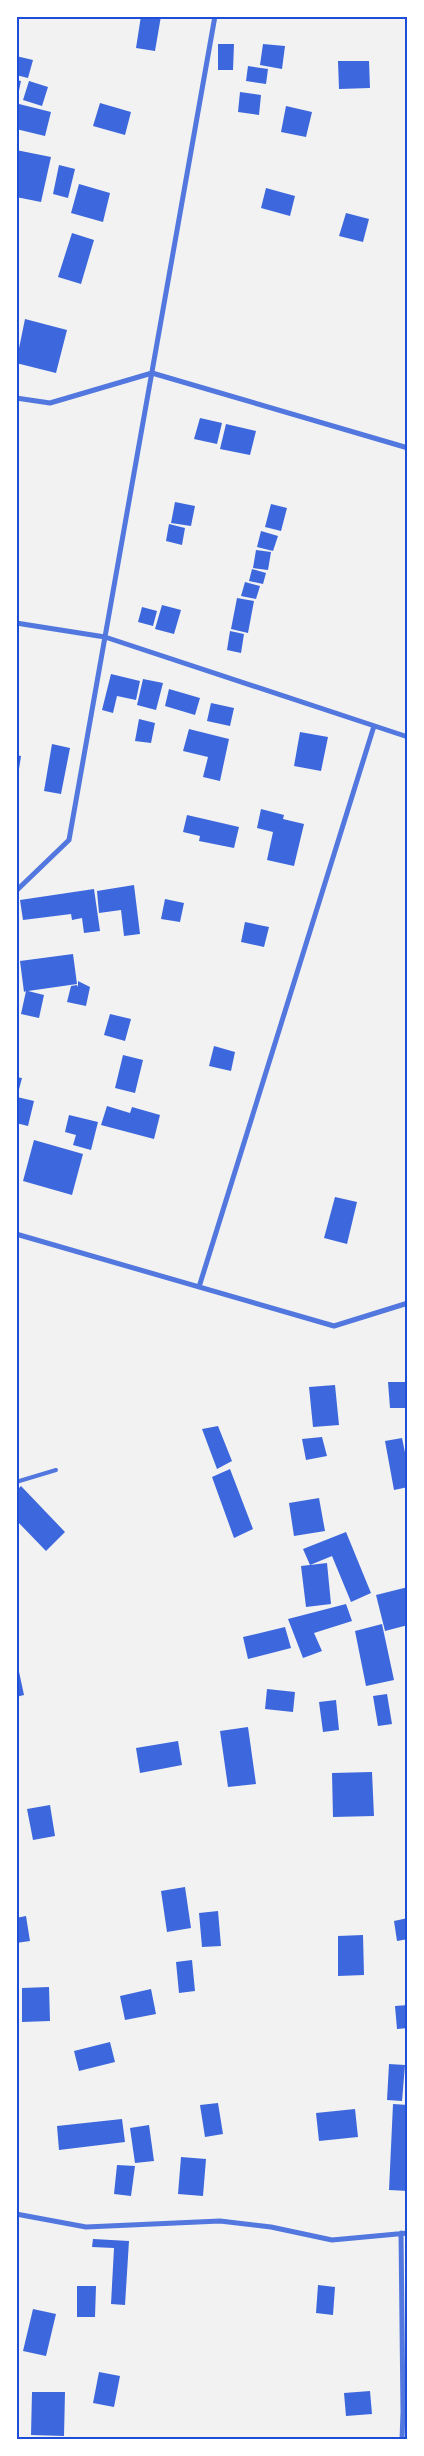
<svg xmlns="http://www.w3.org/2000/svg" width="424" height="2456" font-family="'Varela Round',sans-serif">
<style>
.building{fill:#3d67dc}
.lines{fill:none;stroke-linecap:round;stroke-linejoin:round}
.service{stroke:#5277de;stroke-width:4}
.minor{stroke:#5277de;stroke-width:5}
.neatline{fill:none;stroke:#1d4ed8;stroke-width:2}
</style>
<rect width="100%" height="100%" fill="#f2f2f2"/>
<path class="building" d="M 141,16 L 161,16 L 155,51 L 136,48 Z
M 218,44 L 234,44 L 233,70 L 218,70 Z
M 263,44 L 285,46 L 282,69 L 260,65 Z
M 16,56 L 33,60 L 28,78 L 16,75 Z
M 338,61 L 369,61 L 370,88 L 339,89 Z
M 248,66 L 268,69 L 266,84 L 246,81 Z
M 16,80 L 21,81 L 18,95 L 16,95 Z
M 29,81 L 48,87 L 42,106 L 23,100 Z
M 240,92 L 261,95 L 259,115 L 238,112 Z
M 100,103 L 131,112 L 125,135 L 93,126 Z
M 19,104 L 51,112 L 45,136 L 16,129 Z
M 286,106 L 312,112 L 306,137 L 281,132 Z
M 16,150 L 51,157 L 41,202 L 16,197 Z
M 59,165 L 75,169 L 68,198 L 53,194 Z
M 79,184 L 110,193 L 103,222 L 71,213 Z
M 266,188 L 295,196 L 290,216 L 261,208 Z
M 346,213 L 369,219 L 363,242 L 339,236 Z
M 72,233 L 94,240 L 81,284 L 58,277 Z
M 25,319 L 67,330 L 56,373 L 16,363 Z
M 200,418 L 222,423 L 217,444 L 194,439 Z
M 226,424 L 256,431 L 250,455 L 220,449 Z
M 175,502 L 195,506 L 191,526 L 171,523 Z
M 271,504 L 287,508 L 281,531 L 265,527 Z
M 169,524 L 185,528 L 182,545 L 166,541 Z
M 261,531 L 278,536 L 273,551 L 257,547 Z
M 256,550 L 271,552 L 268,570 L 253,568 Z
M 252,569 L 266,573 L 263,584 L 249,581 Z
M 245,582 L 260,586 L 256,599 L 241,596 Z
M 237,598 L 254,601 L 248,633 L 231,629 Z
M 162,605 L 181,610 L 174,634 L 155,629 Z
M 142,607 L 157,611 L 153,626 L 138,622 Z
M 230,631 L 244,634 L 241,653 L 227,650 Z
M 111,674 L 140,681 L 136,700 L 117,696 L 113,713 L 102,710 Z
M 143,679 L 163,683 L 156,710 L 137,705 Z
M 169,689 L 200,698 L 195,715 L 165,706 Z
M 211,703 L 234,708 L 230,726 L 207,721 Z
M 139,719 L 155,723 L 151,743 L 135,741 Z
M 189,729 L 229,739 L 220,781 L 203,777 L 208,757 L 183,751 Z
M 300,732 L 328,737 L 321,771 L 294,766 Z
M 52,744 L 70,748 L 61,794 L 44,791 Z
M 16,755 L 21,756 L 19,769 L 16,769 Z
M 261,809 L 284,815 L 283,819 L 304,824 L 294,866 L 267,860 L 273,832 L 257,828 Z
M 187,815 L 239,827 L 234,848 L 199,841 L 200,836 L 183,832 Z
M 134,885 L 140,934 L 124,936 L 121,910 L 99,913 L 97,891 Z
M 94,889 L 100,931 L 84,933 L 82,918 L 72,920 L 71,914 L 23,920 L 20,900 Z
M 165,899 L 184,903 L 180,922 L 161,919 Z
M 245,922 L 269,927 L 264,947 L 241,942 Z
M 73,954 L 77,984 L 28,991 L 44,995 L 39,1018 L 21,1014 L 26,991 L 24,992 L 20,961 Z
M 78,981 L 90,987 L 86,1006 L 67,1002 L 71,986 L 77,985 L 78,987 Z
M 110,1014 L 131,1019 L 125,1041 L 104,1035 Z
M 214,1046 L 235,1052 L 231,1071 L 209,1066 Z
M 123,1055 L 143,1060 L 135,1093 L 115,1088 Z
M 16,1077 L 22,1078 L 17,1097 L 34,1101 L 28,1126 L 16,1123 Z
M 107,1106 L 130,1113 L 132,1107 L 160,1115 L 154,1139 L 101,1125 Z
M 69,1115 L 98,1122 L 91,1150 L 73,1145 L 76,1135 L 65,1132 Z
M 34,1140 L 83,1154 L 72,1195 L 23,1181 Z
M 335,1197 L 357,1202 L 347,1244 L 324,1238 Z
M 388,1382 L 408,1382 L 408,1408 L 390,1408 Z
M 335,1385 L 339,1425 L 313,1427 L 309,1387 Z
M 218,1426 L 232,1461 L 217,1469 L 202,1429 Z
M 322,1437 L 327,1456 L 306,1460 L 302,1439 Z
M 402,1438 L 408,1467 L 408,1487 L 394,1490 L 385,1441 Z
M 230,1469 L 253,1529 L 234,1538 L 212,1477 Z
M 21,1486 L 65,1532 L 46,1551 L 16,1520 L 16,1491 Z
M 319,1498 L 325,1531 L 294,1536 L 289,1503 Z
M 346,1532 L 371,1593 L 351,1602 L 332,1556 L 310,1565 L 303,1549 Z
M 327,1563 L 331,1604 L 306,1607 L 301,1566 Z
M 408,1587 L 408,1625 L 385,1631 L 376,1595 Z
M 346,1604 L 352,1621 L 314,1633 L 322,1651 L 303,1658 L 288,1619 Z
M 382,1624 L 394,1680 L 366,1686 L 355,1631 Z
M 285,1627 L 291,1648 L 248,1659 L 243,1637 Z
M 16,1667 L 18,1667 L 24,1695 L 16,1697 Z
M 267,1689 L 295,1692 L 293,1712 L 265,1709 Z
M 387,1694 L 392,1724 L 378,1726 L 373,1696 Z
M 336,1700 L 339,1730 L 323,1732 L 319,1702 Z
M 248,1727 L 256,1784 L 228,1787 L 220,1731 Z
M 178,1741 L 182,1765 L 140,1773 L 136,1748 Z
M 372,1772 L 374,1816 L 333,1817 L 332,1773 Z
M 50,1805 L 55,1836 L 33,1840 L 27,1809 Z
M 185,1887 L 191,1928 L 167,1932 L 161,1891 Z
M 218,1911 L 221,1946 L 202,1947 L 199,1913 Z
M 26,1916 L 30,1941 L 16,1943 L 16,1918 Z
M 408,1918 L 408,1939 L 397,1941 L 394,1921 Z
M 363,1935 L 364,1975 L 338,1976 L 338,1936 Z
M 192,1960 L 195,1991 L 179,1993 L 176,1962 Z
M 49,1987 L 50,2021 L 22,2022 L 22,1988 Z
M 151,1989 L 156,2014 L 125,2020 L 120,1996 Z
M 408,2005 L 408,2028 L 397,2029 L 395,2006 Z
M 110,2042 L 115,2062 L 79,2071 L 74,2051 Z
M 389,2064 L 405,2065 L 402,2101 L 387,2100 Z
M 218,2103 L 223,2134 L 205,2137 L 200,2105 Z
M 393,2104 L 408,2105 L 408,2191 L 389,2190 Z
M 355,2109 L 358,2137 L 319,2141 L 316,2113 Z
M 122,2119 L 125,2142 L 59,2150 L 57,2126 Z
M 149,2125 L 154,2161 L 135,2163 L 130,2128 Z
M 181,2157 L 206,2159 L 203,2196 L 178,2194 Z
M 117,2165 L 135,2166 L 131,2196 L 114,2194 Z
M 93,2239 L 129,2241 L 125,2305 L 111,2304 L 114,2248 L 92,2247 Z
M 318,2285 L 335,2287 L 333,2315 L 316,2313 Z
M 77,2286 L 96,2286 L 95,2317 L 77,2317 Z
M 33,2309 L 56,2314 L 46,2356 L 23,2351 Z
M 99,2372 L 120,2376 L 114,2407 L 93,2403 Z
M 370,2391 L 372,2414 L 346,2416 L 344,2393 Z
M 32,2392 L 65,2392 L 64,2436 L 31,2435 Z"/>
<g class="lines">
<path class="service" d="M 16,1482 L 56,1470"/>
<path class="minor" d="M 16,398 L 50,403 L 152,373 L 408,448
M 16,623 L 105,637 L 408,737
M 16,891 L 69,840 L 215,16
M 16,1234 L 334,1326 L 408,1303
M 199,1287 L 374,726
M 16,2214 L 86,2227 L 220,2221 L 271,2227 L 332,2240 L 408,2233
M 401,2233 L 403,2412 L 402,2440"/>
</g>
<rect width="424" height="2456" fill="none" stroke="#ffffff" stroke-width="35"/>
<rect x="18" y="18" width="388" height="2420" class="neatline"/>
</svg>
